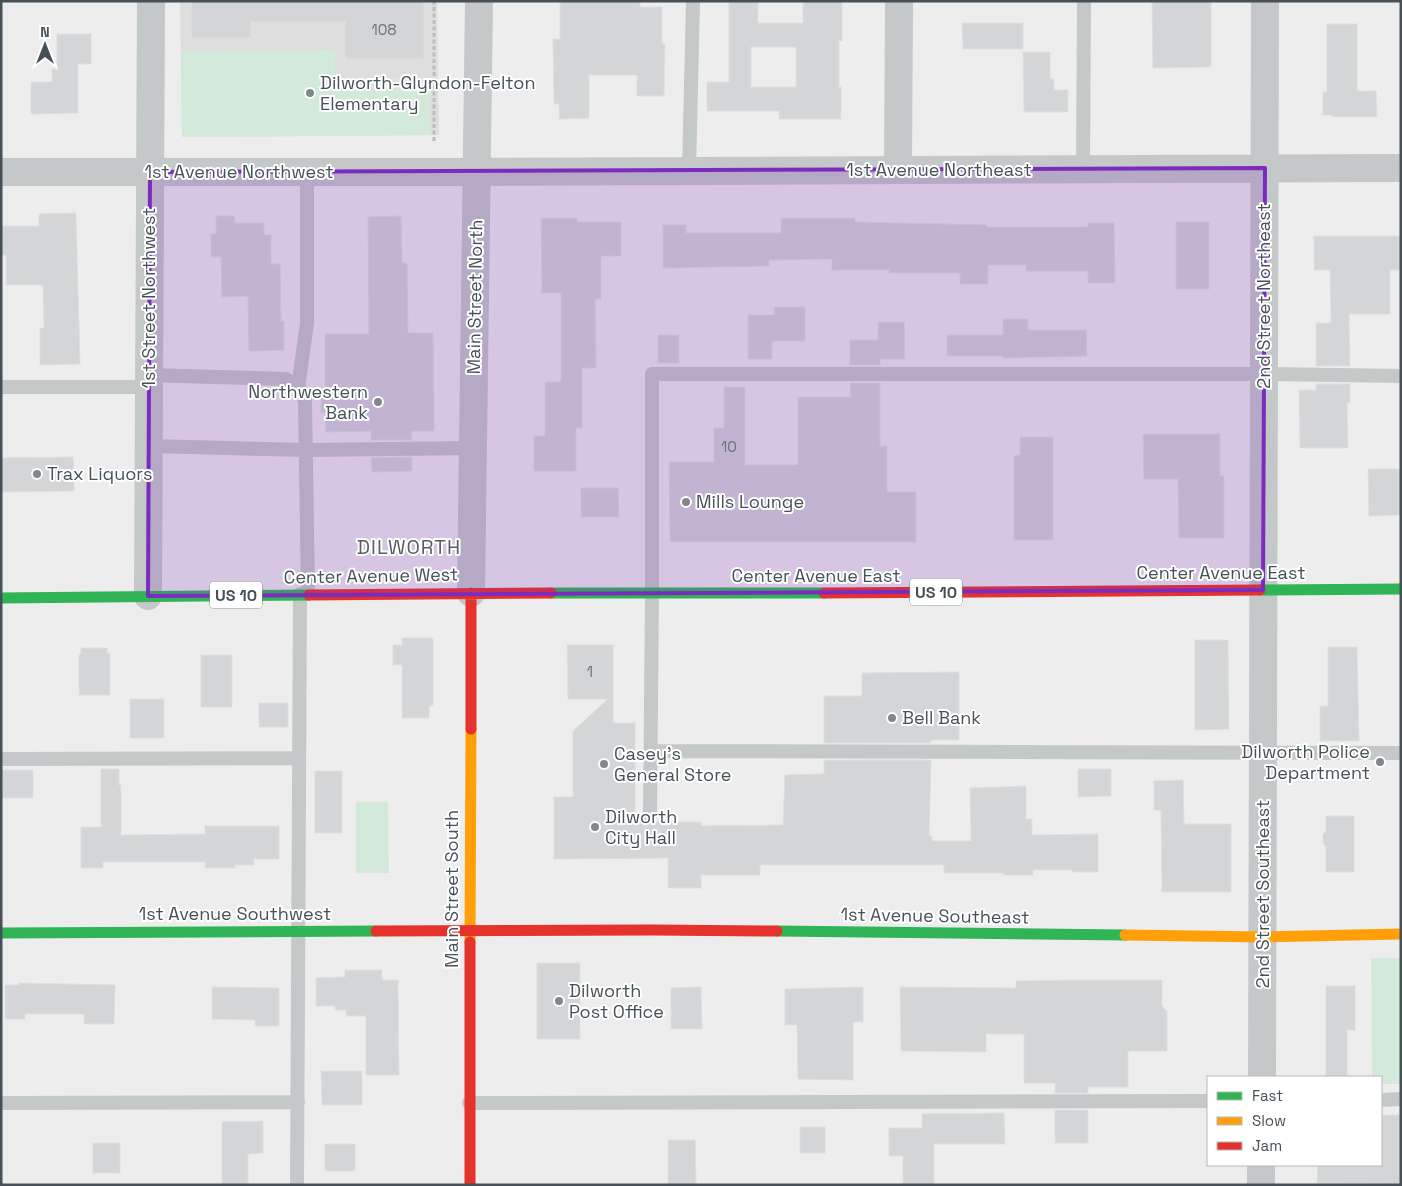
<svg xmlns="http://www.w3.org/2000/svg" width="1402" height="1186" font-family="'Space Grotesk',sans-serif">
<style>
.education{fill:#dfdede}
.green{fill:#d3eada}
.building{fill:#d3d5d6;stroke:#dedfe0;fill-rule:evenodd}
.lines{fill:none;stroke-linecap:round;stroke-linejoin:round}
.path{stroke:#b5bfbb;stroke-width:3;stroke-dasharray:4 2.5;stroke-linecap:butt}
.lane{stroke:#c5c8c8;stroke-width:14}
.street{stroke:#c5c8c8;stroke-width:28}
.fast{stroke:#30b455;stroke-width:11}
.slow{stroke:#ff9f0a;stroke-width:11}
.jam{stroke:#e5322d;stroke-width:11}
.marked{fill:#7b2cbf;fill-opacity:0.2;stroke:#7b2cbf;stroke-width:4;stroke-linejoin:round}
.poi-dot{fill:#80888c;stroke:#fff;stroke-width:2}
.labels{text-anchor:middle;stroke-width:4;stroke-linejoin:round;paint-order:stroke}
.number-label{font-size:15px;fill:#6b7378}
.shield{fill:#fff;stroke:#7e8589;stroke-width:1}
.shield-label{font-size:16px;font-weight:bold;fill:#465157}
.poi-label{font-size:18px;fill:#465157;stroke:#fff;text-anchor:start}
.street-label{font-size:18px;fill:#465157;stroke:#fff}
.quarter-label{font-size:20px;letter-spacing:1px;fill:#595d60;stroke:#fff}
</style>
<rect width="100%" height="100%" fill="#ededed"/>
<path class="education" d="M 180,1 L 437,1 L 439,135 L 182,137 Z"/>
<path class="green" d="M 333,50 L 335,53 L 335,78 L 431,79 L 430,135 L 182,137 L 181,51 Z
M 356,802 L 388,802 L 389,873 L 356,873 Z
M 1371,958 L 1401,958 L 1401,1084 L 1381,1084 L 1381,1077 L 1372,1077 Z"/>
<path class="building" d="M 191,1 L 424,1 L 424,59 L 345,59 L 345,22 L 251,22 L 251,38 L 191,38 Z
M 560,1 L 640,1 L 640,7 L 662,7 L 662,44 L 665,44 L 664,96 L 637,96 L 637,75 L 589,75 L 589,118 L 559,119 L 559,104 L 554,104 L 553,39 L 560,39 Z
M 729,1 L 758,1 L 758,23 L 803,23 L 803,1 L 842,1 L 842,41 L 839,41 L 839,87 L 841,87 L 841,119 L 779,119 L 779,111 L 707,111 L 707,82 L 729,82 ZM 751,47 L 796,47 L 796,87 L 751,87 Z
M 1152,1 L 1211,1 L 1211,67 L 1153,68 Z
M 962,23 L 1023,23 L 1023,49 L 963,49 Z
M 1327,24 L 1357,24 L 1357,91 L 1376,91 L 1377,117 L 1332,117 L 1332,115 L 1323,115 L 1323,92 L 1327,92 Z
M 57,34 L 91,34 L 91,64 L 78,64 L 78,113 L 31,114 L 31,82 L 52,82 L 52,69 L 57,69 Z
M 1023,52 L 1050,52 L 1050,79 L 1054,79 L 1054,90 L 1068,90 L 1068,112 L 1024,112 Z
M 76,213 L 80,364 L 40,365 L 40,328 L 44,328 L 43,285 L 6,285 L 6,255 L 1,255 L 1,226 L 39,226 L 39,214 Z
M 216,216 L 234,216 L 235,223 L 264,223 L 264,235 L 271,235 L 271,264 L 280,264 L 281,321 L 284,321 L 284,350 L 249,351 L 248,296 L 222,297 L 221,257 L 211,257 L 211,234 L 216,234 Z
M 401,216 L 402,263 L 407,263 L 408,333 L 433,333 L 434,431 L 411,431 L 412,440 L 371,440 L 371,431 L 326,432 L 325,413 L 321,413 L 321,391 L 325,391 L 325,334 L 369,334 L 368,217 Z
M 541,218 L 577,218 L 577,222 L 621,222 L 621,256 L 601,256 L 601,299 L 595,299 L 596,368 L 582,368 L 582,428 L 576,428 L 576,471 L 534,471 L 534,436 L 545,436 L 545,382 L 561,382 L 561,293 L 542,293 Z
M 781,218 L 855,218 L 855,222 L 987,225 L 987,227 L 1088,227 L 1088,223 L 1114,223 L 1115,283 L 1088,283 L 1088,271 L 1026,271 L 1026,265 L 988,265 L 988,284 L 960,284 L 960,273 L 889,273 L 889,270 L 832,270 L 832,259 L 769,260 L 769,266 L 663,268 L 663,225 L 686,225 L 686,233 L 781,233 Z
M 1176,222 L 1209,222 L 1209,289 L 1176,289 Z
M 1314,236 L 1401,236 L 1401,270 L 1390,270 L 1390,314 L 1349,314 L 1350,366 L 1316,366 L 1316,323 L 1331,323 L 1330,270 L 1314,270 Z
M 774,307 L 805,307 L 805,341 L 772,341 L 772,359 L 748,359 L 748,315 L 774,315 Z
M 1003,319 L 1028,319 L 1028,330 L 1086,330 L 1087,356 L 1003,358 L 1003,356 L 947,356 L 947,335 L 1003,335 Z
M 878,322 L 904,322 L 905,359 L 880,359 L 880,365 L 850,365 L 850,340 L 878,340 Z
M 658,335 L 679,335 L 679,363 L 658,363 Z
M 850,383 L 880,383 L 880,446 L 887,446 L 887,492 L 916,492 L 916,542 L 670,542 L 669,462 L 714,462 L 714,428 L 724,428 L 724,387 L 745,387 L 745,465 L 798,465 L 798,397 L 851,397 Z
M 1316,384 L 1350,384 L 1350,403 L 1347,403 L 1348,448 L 1300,448 L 1299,390 L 1316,390 Z
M 1143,434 L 1220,434 L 1220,476 L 1224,476 L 1224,538 L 1179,538 L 1178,479 L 1144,479 Z
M 1020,437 L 1053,437 L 1053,540 L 1014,540 L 1014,456 L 1020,455 Z
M 73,457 L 74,491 L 1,492 L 1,458 Z
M 412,457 L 412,471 L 372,472 L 371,458 Z
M 1368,469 L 1401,469 L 1401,515 L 1369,516 Z
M 581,488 L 618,488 L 619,517 L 581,517 Z
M 402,638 L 433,638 L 433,706 L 429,706 L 429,718 L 402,718 L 402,665 L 393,665 L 393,645 L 402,645 Z
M 1195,640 L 1228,640 L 1229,729 L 1195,730 Z
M 567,645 L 613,645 L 613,723 L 635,723 L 635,822 L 649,824 L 655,822 L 701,822 L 701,826 L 783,825 L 785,775 L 824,774 L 824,760 L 931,760 L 929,836 L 932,836 L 932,841 L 971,841 L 970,788 L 1026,786 L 1026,819 L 1032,819 L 1032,835 L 1098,834 L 1098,872 L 1073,872 L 1072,870 L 1033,870 L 1033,875 L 1004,875 L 1004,873 L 944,873 L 944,865 L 760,865 L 760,875 L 701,875 L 701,888 L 668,888 L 668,858 L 554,859 L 554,797 L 573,797 L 573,731 L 608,699 L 568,699 Z
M 1328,647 L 1357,647 L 1359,741 L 1320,741 L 1320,706 L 1328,706 Z
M 81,648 L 107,648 L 107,653 L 110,653 L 110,695 L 79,695 L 79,654 L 81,654 Z
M 201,655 L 232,655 L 232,707 L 201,707 Z
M 959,672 L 959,740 L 931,740 L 931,743 L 824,743 L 824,696 L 862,696 L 862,673 Z
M 130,699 L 164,699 L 164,738 L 130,738 Z
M 259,703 L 288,703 L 288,727 L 259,727 Z
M 101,769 L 119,769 L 119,785 L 121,785 L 121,835 L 205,834 L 205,826 L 279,826 L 279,859 L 254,859 L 254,865 L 235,865 L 235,868 L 205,868 L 205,862 L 103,862 L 103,868 L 81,868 L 81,827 L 101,827 Z
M 1078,769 L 1111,769 L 1111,796 L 1078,797 Z
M 2,770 L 33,770 L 33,798 L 2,798 Z
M 315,771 L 342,771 L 342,833 L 315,833 Z
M 1183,780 L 1184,824 L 1231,824 L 1231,892 L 1162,892 L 1161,810 L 1154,810 L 1154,781 Z
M 1326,816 L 1354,816 L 1354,872 L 1326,872 L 1326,847 L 1323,843 L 1323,834 L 1326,831 Z
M 537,963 L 580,963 L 580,1039 L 537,1039 Z
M 345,970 L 382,970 L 382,980 L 398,980 L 399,1075 L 366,1075 L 366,1016 L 346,1016 L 346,1010 L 335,1010 L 335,1006 L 316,1006 L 316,978 L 345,977 Z
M 1072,980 L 1162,980 L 1162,1006 L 1167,1011 L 1167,1051 L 1128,1051 L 1128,1087 L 1088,1087 L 1088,1093 L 1055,1093 L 1055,1083 L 1024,1083 L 1024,1034 L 986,1034 L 986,1052 L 901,1051 L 900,987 L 1016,988 L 1016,981 Z
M 19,983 L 115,985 L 114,1024 L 84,1024 L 84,1014 L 25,1014 L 25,1019 L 5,1019 L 5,985 L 19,985 Z
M 1326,986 L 1355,986 L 1355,1030 L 1347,1030 L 1347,1077 L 1326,1077 Z
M 212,987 L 279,988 L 279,1026 L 255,1026 L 255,1020 L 212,1019 Z
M 701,987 L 702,1029 L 671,1029 L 671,988 Z
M 863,987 L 863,1022 L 853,1022 L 853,1080 L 798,1079 L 797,1025 L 785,1025 L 785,989 Z
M 321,1071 L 362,1071 L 362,1105 L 322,1105 Z
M 1055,1110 L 1088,1110 L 1088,1143 L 1055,1143 Z
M 1004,1113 L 1005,1144 L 934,1144 L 934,1185 L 903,1185 L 903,1156 L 889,1156 L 889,1128 L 922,1128 L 922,1114 Z
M 1381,1115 L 1401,1115 L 1401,1184 L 1317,1183 L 1318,1165 L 1381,1165 Z
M 263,1121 L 263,1153 L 248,1154 L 248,1185 L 222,1185 L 222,1122 Z
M 800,1127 L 825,1127 L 825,1153 L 800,1153 Z
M 668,1140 L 695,1140 L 696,1185 L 668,1185 Z
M 93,1143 L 120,1143 L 120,1173 L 93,1173 Z
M 325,1144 L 355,1144 L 355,1171 L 325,1171 Z"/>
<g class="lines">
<path class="path" d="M 434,141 L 434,1"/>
<path class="lane" d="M 1083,169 L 1084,1
M 689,171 L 693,1
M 149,375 L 286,379 L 298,388 L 305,400 L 308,594
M 1,387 L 149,387
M 298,388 L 307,323 L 307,172
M 149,446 L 307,450 L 472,448
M 650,751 L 1401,753
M 1,759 L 299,758
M 650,815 L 652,594 L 652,374 L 1264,374 L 1401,376
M 1381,1100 L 1401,1099
M 1,1103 L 298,1102
M 469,1103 L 1208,1101
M 297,1185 L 300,594"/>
<path class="street" d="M 898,170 L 899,1
M 1,172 L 433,172 L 1401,168
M 471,593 L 479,1
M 148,596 L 151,1
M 1262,1077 L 1265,1
M 1261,1185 L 1261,1165"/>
<path class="fast" d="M 1260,590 L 1401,589
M 551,593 L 824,593
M 1,598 L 309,595
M 777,931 L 1125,935
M 1,933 L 376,931"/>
<path class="slow" d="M 1125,935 L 1263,937 L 1401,934
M 470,942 L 471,729"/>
<path class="jam" d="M 824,593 L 1260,590
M 309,595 L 551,593
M 471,729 L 471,593
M 376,931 L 653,930 L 777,931
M 470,1185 L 470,942"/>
</g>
<path class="marked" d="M 1265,168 L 1263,590 L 148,596 L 150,172 Z"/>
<g class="poi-dot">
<circle cx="310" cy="93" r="5"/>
<circle cx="378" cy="402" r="5"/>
<circle cx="37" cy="474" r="5"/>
<circle cx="686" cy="502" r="5"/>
<circle cx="892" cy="718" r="5"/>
<circle cx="1380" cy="762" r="5"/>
<circle cx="604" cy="764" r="5"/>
<circle cx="595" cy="827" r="5"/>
<circle cx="559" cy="1001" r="5"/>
</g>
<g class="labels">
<g class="number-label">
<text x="384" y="35">108</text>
<text x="729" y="452">10</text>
<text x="590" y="677">1</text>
</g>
<g class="shield">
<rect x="910" y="578.5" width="52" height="27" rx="4"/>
<rect x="210" y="581.5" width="52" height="27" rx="4"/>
</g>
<g class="shield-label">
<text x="936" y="598">US 10</text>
<text x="236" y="601">US 10</text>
</g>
<g class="poi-label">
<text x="320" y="89">Dilworth-Glyndon-Felton<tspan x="320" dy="21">Elementary</tspan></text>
<text x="368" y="398" text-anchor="end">Northwestern<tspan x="368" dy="21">Bank</tspan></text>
<text x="47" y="480">Trax Liquors</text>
<text x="696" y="508">Mills Lounge</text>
<text x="902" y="724">Bell Bank</text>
<text x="1370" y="758" text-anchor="end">Dilworth Police<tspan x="1370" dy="21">Department</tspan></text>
<text x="614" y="760">Casey's<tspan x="614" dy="21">General Store</tspan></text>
<text x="605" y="823">Dilworth<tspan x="605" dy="21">City Hall</tspan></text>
<text x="569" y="997">Dilworth<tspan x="569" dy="21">Post Office</tspan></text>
</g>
<g class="street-label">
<text x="939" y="176">1st Avenue Northeast</text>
<text x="239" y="178">1st Avenue Northwest</text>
<text transform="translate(1264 296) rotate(-90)" y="6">2nd Street Northeast</text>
<text transform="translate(475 297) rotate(-89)" y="6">Main Street North</text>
<text transform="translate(149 298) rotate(-90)" y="6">1st Street Northwest</text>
<text x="1221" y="579">Center Avenue East</text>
<text transform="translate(371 576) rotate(-1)" y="6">Center Avenue West</text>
<text x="816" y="582">Center Avenue East</text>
<text transform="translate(452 889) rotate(-90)" y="6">Main Street South</text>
<text transform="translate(1263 894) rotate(-90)" y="6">2nd Street Southeast</text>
<text x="235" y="920">1st Avenue Southwest</text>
<text transform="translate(935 916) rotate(1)" y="6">1st Avenue Southeast</text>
</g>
<g class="quarter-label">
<text x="409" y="554">DILWORTH</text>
</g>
</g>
<rect width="1402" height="1186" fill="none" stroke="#465157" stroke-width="5"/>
<rect x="1207" y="1076" width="175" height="90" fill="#ffffff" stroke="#b5b9bc"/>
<rect x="1217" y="1092" width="25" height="8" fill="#30b455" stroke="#b5b9bc"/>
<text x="1252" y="1101" font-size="15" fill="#465157">Fast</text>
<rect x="1217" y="1117" width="25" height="8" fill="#ff9f0a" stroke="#b5b9bc"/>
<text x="1252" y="1126" font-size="15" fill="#465157">Slow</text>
<rect x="1217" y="1142" width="25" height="8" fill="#e5322d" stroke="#b5b9bc"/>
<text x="1252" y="1151" font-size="15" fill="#465157">Jam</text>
<g transform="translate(45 45)" stroke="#ffffff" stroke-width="4" paint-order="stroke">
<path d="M0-4L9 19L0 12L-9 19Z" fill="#465157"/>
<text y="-8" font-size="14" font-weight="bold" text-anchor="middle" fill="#465157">N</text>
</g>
</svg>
